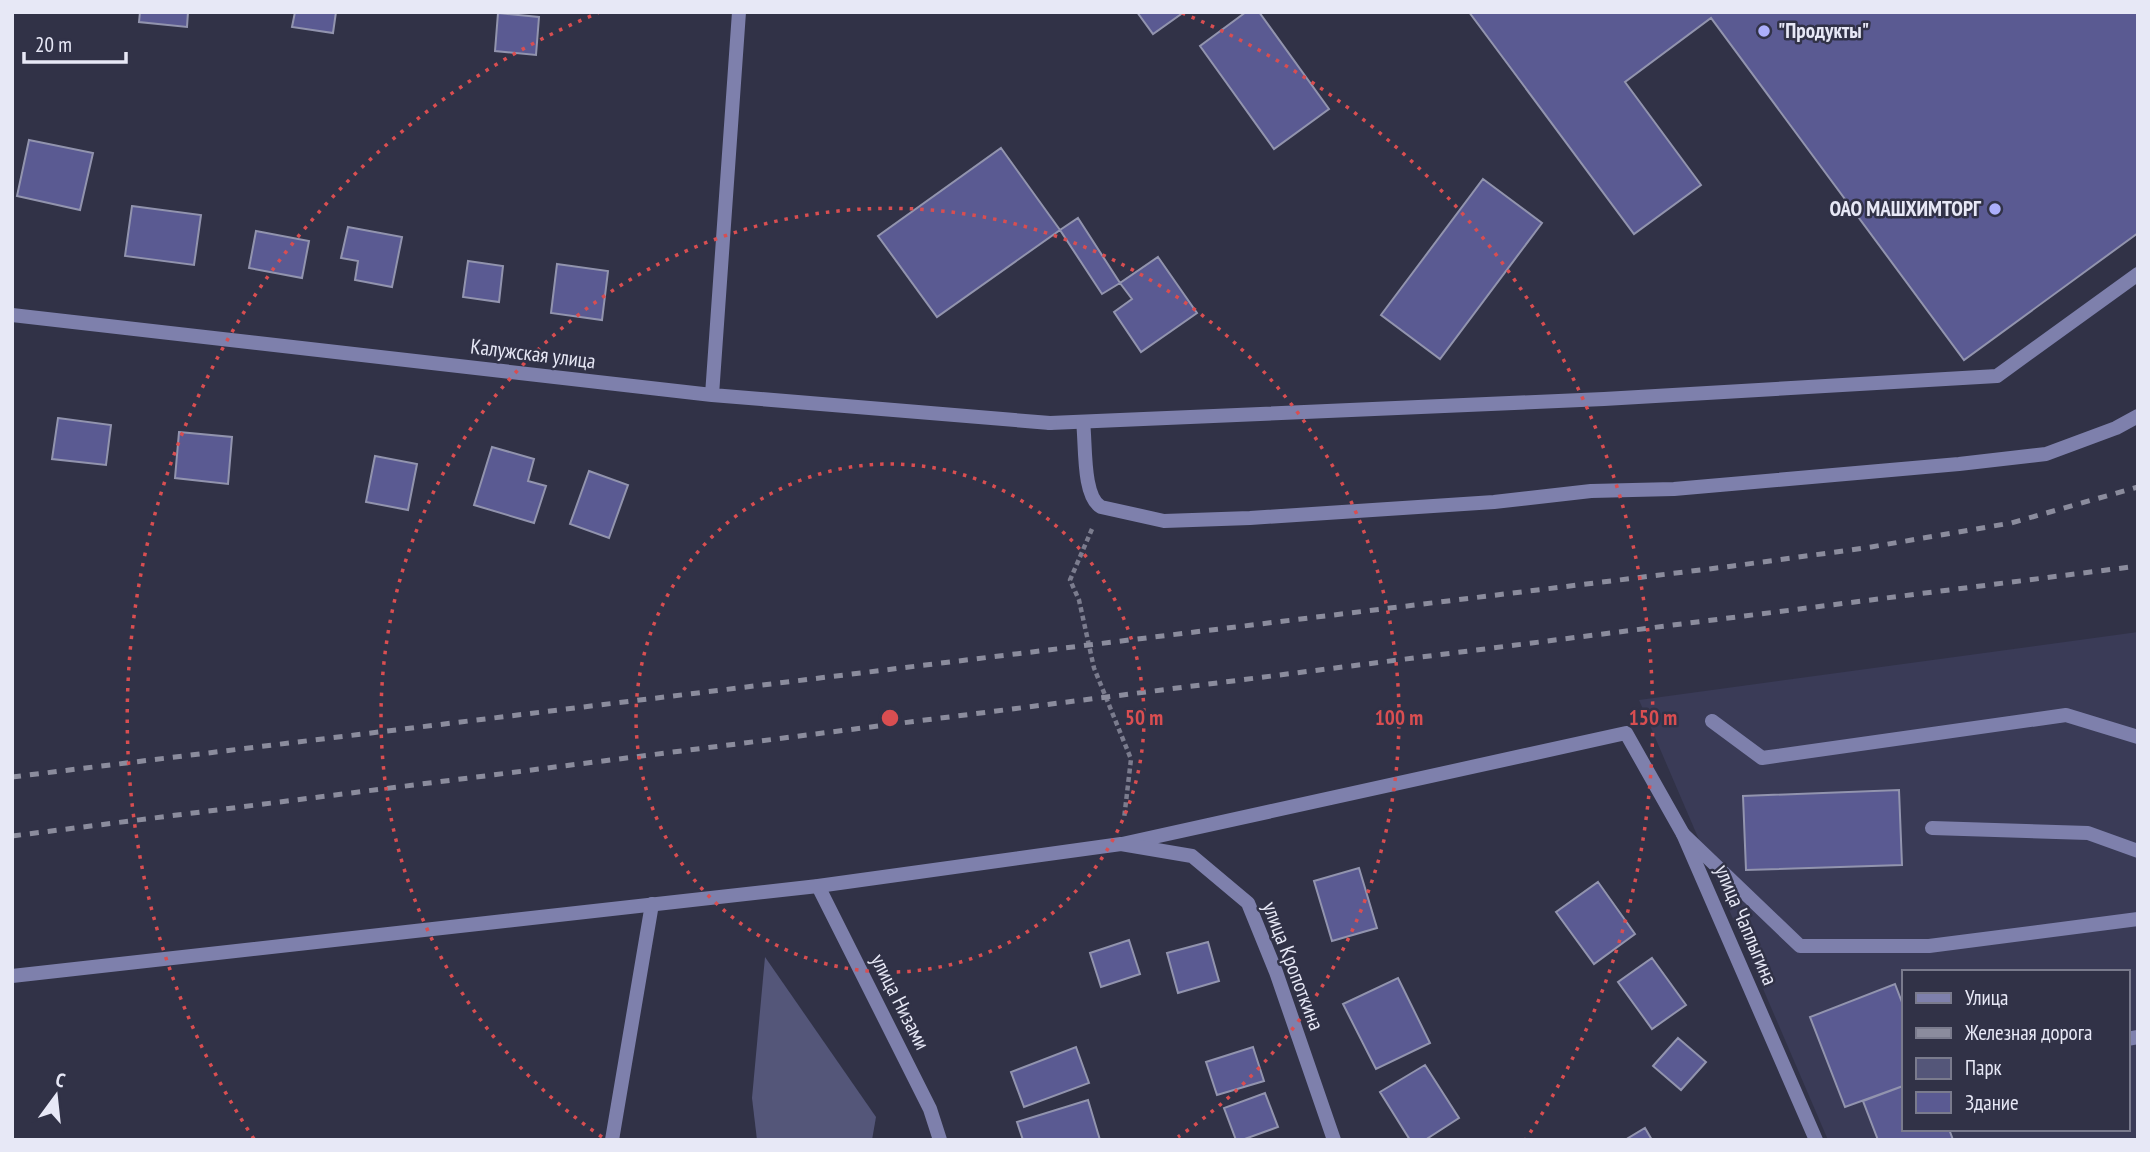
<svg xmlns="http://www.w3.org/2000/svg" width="2150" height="1152" font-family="'PT Sans Narrow',sans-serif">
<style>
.built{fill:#3a3b57;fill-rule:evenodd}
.green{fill:#545679}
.building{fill:#5a5a92;stroke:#9294ae;stroke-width:2}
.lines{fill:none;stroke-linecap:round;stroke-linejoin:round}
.path{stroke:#7b7c8e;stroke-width:4.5;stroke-dasharray:5 3.5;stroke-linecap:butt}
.service{stroke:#7e80ac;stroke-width:14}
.minor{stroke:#7e80ac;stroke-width:14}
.tertiary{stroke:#7e80ac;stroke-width:14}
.rail{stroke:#8b8c9d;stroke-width:5;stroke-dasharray:9 9;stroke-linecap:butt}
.ring{fill:none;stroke:#d94e51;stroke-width:3.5;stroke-dasharray:3.5 7}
.poi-dot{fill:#acaffb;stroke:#313247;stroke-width:2.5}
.labels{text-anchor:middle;stroke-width:5;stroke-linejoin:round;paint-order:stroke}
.poi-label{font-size:21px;font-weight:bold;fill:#e7e8f6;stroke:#313247;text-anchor:start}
.street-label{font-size:21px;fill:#e7e8f6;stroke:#313247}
.centre{fill:#d94e51;stroke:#313247;stroke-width:3.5}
.ring-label{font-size:21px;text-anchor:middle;font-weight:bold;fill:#d94e51;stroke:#313247;stroke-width:5;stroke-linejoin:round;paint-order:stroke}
</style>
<rect width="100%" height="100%" fill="#313247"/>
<path class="built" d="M 2138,632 L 2138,1140 L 1828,1140 L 1639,700 ZM 1903,972 L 2127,972 L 2127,1129 L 1903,1129 Z"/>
<path class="green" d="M 765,957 L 876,1117 L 872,1140 L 757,1140 L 752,1098 Z"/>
<path class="building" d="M 140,12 L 188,12 L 187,27 L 139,22 Z
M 295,12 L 336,12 L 333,33 L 292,27 Z
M 1137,12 L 1184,12 L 1153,34 Z
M 1246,12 L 1259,12 L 1329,109 L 1274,149 L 1200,46 Z
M 1469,12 L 2138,12 L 2138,233 L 1964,360 L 1711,18 L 1625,82 L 1701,185 L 1634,234 Z
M 498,13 L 539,17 L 536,55 L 495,51 Z
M 29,140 L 93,153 L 80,210 L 17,196 Z
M 1001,148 L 1060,230 L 937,317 L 878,236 Z
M 1483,179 L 1542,223 L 1440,359 L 1381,315 Z
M 132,206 L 201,215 L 194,265 L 125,256 Z
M 1078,218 L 1120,283 L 1102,294 L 1060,230 Z
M 348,227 L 402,237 L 392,287 L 355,280 L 358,261 L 341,258 Z
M 256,231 L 309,241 L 302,278 L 249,268 Z
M 1158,257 L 1197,313 L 1141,352 L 1114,312 L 1132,299 L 1120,283 Z
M 468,261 L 503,266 L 499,302 L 463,297 Z
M 557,264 L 608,271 L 602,320 L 551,313 Z
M 58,418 L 111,425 L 106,465 L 52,459 Z
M 179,432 L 232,437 L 228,484 L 175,478 Z
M 492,447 L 534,459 L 528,481 L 546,486 L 534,523 L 474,505 Z
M 375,456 L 417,464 L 408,510 L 366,502 Z
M 589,471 L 628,485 L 609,538 L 570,524 Z
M 1899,790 L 1902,865 L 1746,870 L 1743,796 Z
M 1359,868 L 1377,928 L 1332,941 L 1314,881 Z
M 1598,882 L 1635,934 L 1594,964 L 1556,912 Z
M 1129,940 L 1140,974 L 1101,987 L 1090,953 Z
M 1208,942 L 1219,981 L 1178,993 L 1167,953 Z
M 1652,958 L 1686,1005 L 1652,1029 L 1618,982 Z
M 1398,978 L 1430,1043 L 1376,1069 L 1343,1004 Z
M 1895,984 L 1903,1005 L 1903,1086 L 1845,1107 L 1810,1017 Z
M 1678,1038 L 1706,1062 L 1681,1090 L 1653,1066 Z
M 1076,1047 L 1089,1083 L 1024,1107 L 1011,1072 Z
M 1253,1047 L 1264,1081 L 1217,1095 L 1206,1062 Z
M 1425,1065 L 1459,1118 L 1425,1140 L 1410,1140 L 1380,1092 Z
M 1903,1086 L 1903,1129 L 1949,1129 L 1953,1140 L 1878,1140 L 1863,1101 Z
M 1265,1093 L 1278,1127 L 1242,1140 L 1236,1140 L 1224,1108 Z
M 1088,1100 L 1100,1140 L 1023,1140 L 1017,1122 Z
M 1645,1128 L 1652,1140 L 1625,1140 Z"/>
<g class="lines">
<path class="path" d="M 1092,529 L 1070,580 L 1079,600 L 1094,668 L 1131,759 L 1124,819"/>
<path class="service" d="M 1050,423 L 1604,399 L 1997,376 L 2138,274
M 1712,721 L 1762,758 L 2066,715 L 2138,737
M 1932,828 L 2088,833 L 2138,851
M 1683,834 L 1800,946 L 1929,946 L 2138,919
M 2127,1039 L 2138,1037"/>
<path class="minor" d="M 12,315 L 712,395 L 1050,423
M 712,395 L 739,12
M 1083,422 C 1086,443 1082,496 1101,507 L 1164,521 L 1250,518 L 1494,502 L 1591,491 L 1674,489 L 1959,464 L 2046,454 L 2116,428 L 2138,416
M 1122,844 L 1626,733 L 1683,834 L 1816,1140
M 818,886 L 930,1109 L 940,1140
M 612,1140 L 652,904"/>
<path class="tertiary" d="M 12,976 L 818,886 L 1121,844 L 1192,856 L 1248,903 L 1276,972 L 1334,1140"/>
<path class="rail" d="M 12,777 L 1733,566 L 1865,548 L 2011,523 L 2138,487
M 12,836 L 2138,566"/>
</g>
<g class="ring">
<circle cx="890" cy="718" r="254"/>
<path d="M602 1137A509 509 0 1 1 1178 1137"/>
<path d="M254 1139A763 763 0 0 1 598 13M1182 13A763 763 0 0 1 1526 1139"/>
</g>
<g class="poi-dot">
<circle cx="1764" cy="31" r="7"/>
<circle cx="1995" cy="209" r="7"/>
</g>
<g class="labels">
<g class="poi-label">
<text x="1778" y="38">"Продукты"</text>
<text x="1981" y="216" text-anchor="end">ОАО МАШХИМТОРГ</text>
</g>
<g class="street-label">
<text transform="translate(533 354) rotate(7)" y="7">Калужская улица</text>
<text transform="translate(1746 925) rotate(67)" y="7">улица Чаплыгина</text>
<text transform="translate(1293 966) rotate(69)" y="7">улица Кропоткина</text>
<text transform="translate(900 1002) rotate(63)" y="7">улица Низами</text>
</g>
</g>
<circle cx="890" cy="718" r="10" class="centre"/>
<g class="ring-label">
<text x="1144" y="725">50 m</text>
<text x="1399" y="725">100 m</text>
<text x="1653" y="725">150 m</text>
</g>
<rect width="2150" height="1152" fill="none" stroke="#e7e8f6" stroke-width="28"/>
<rect x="1902" y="970" width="228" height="161" fill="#313247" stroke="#7a7b8d" stroke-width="2"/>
<rect x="1916" y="993" width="35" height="10" fill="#7e80ac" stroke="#7a7b8d" stroke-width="2"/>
<text x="1965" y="1005" font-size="21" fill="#e7e8f6">Улица</text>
<rect x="1916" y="1028" width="35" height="10" fill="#8b8c9d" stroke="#7a7b8d" stroke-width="2"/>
<text x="1965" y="1040" font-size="21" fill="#e7e8f6">Железная дорога</text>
<rect x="1916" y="1058" width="35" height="21" fill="#545679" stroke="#7a7b8d" stroke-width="2"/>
<text x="1965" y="1075" font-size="21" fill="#e7e8f6">Парк</text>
<rect x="1916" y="1092" width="35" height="21" fill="#5a5a92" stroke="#7a7b8d" stroke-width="2"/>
<text x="1965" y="1110" font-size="21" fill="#e7e8f6">Здание</text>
<g transform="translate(56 1096) rotate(15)" stroke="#313247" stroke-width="5" paint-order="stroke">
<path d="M0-5L12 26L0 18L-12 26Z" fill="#e7e8f6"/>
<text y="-10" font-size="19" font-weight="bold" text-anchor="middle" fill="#e7e8f6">С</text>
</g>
<path d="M24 52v10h102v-10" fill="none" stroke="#e7e8f6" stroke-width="3.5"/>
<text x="35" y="52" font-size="21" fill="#e7e8f6" stroke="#313247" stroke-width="5" paint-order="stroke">20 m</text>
</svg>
